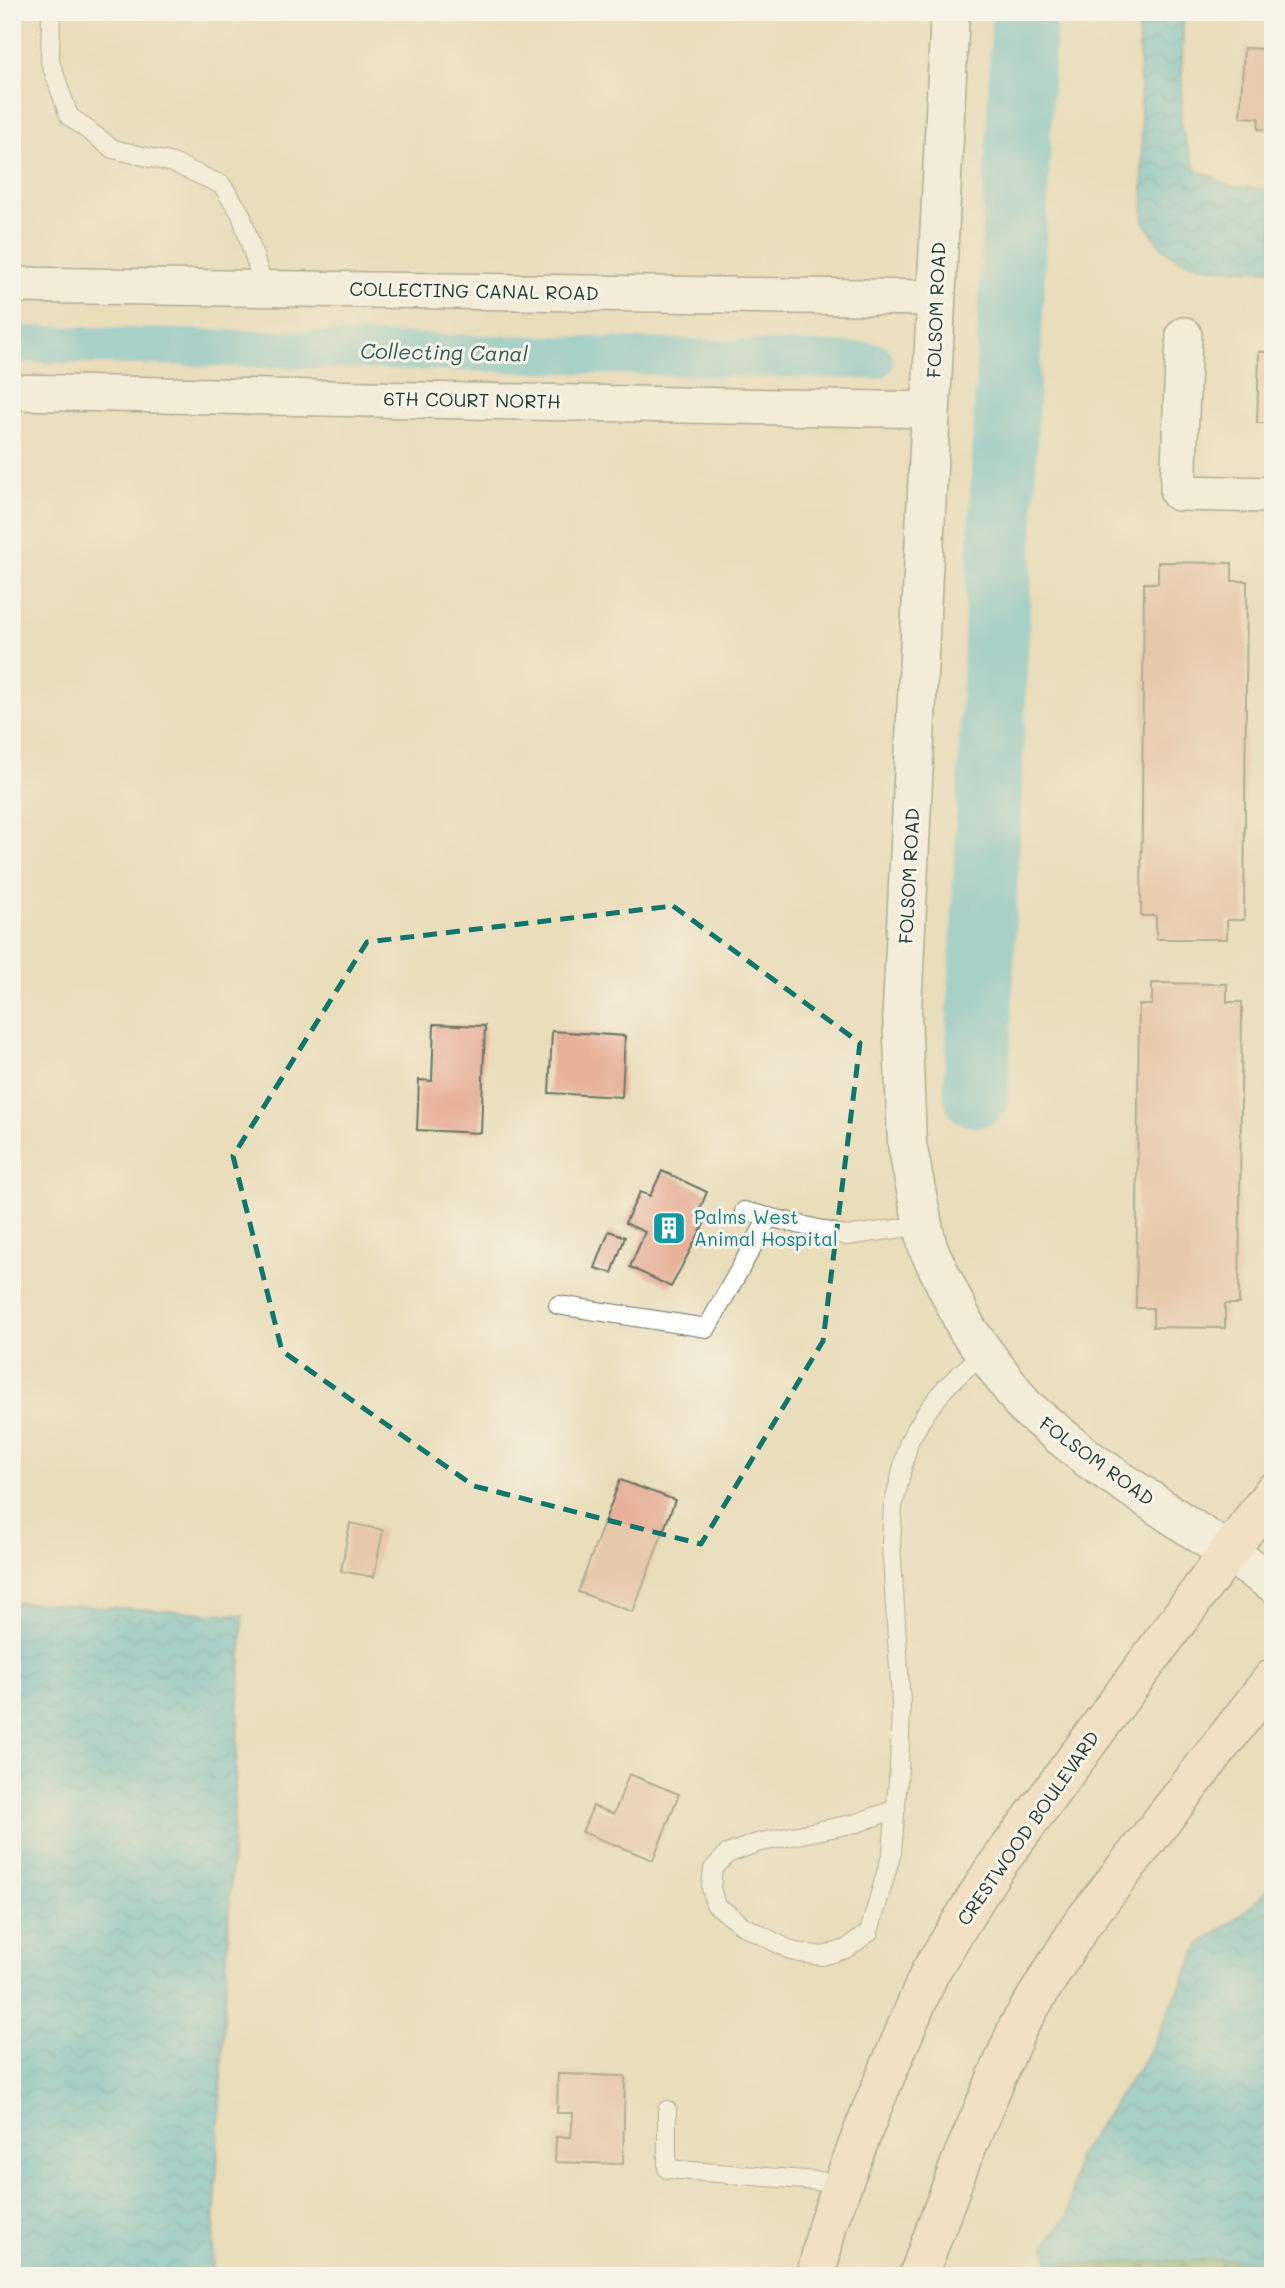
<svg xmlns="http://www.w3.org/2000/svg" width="1285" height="2288" font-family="Mali,sans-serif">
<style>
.forest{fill:url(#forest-firs);stroke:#4c744e;stroke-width:2}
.water{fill:url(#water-waves);stroke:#3c7e84;stroke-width:2}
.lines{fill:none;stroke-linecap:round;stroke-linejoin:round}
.canal{stroke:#58c0d5;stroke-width:37}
.river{stroke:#58c0d5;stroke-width:65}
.building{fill:#e7b098}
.service-casing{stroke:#667563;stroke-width:20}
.minor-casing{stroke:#667563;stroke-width:38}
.tertiary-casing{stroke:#667563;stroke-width:41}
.secondary-casing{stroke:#667563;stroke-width:41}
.service{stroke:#fff;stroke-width:18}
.minor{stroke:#fff;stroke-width:35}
.tertiary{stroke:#fff;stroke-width:38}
.secondary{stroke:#fde4d0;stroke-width:38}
.marked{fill:none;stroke:#0f766e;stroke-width:5;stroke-dasharray:14 9;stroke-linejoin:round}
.labels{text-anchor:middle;stroke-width:6;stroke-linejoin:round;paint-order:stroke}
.street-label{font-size:19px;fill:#1f3d34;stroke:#f7f3e8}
.culture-label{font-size:19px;fill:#0d838f;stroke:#f7f3e8;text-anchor:start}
.water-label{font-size:21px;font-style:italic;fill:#2d5e5c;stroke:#f7f3e8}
</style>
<defs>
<pattern id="forest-firs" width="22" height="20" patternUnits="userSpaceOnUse" patternTransform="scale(1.75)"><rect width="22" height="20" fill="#78ab67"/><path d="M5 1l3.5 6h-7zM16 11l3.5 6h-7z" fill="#628c56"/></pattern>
<pattern id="water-waves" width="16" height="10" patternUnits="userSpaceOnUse" patternTransform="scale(1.75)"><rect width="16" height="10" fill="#58c0d5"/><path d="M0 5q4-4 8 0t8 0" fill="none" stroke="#489dae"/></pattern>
</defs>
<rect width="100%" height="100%" fill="#f7f3e8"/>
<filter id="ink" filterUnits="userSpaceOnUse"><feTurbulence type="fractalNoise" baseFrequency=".0143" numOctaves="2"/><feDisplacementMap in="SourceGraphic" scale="14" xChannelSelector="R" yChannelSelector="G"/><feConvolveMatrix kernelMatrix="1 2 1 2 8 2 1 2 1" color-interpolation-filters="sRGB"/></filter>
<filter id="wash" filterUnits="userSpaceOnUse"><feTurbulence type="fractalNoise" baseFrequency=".00686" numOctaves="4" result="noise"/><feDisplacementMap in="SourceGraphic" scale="28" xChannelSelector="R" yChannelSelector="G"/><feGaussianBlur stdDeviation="1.57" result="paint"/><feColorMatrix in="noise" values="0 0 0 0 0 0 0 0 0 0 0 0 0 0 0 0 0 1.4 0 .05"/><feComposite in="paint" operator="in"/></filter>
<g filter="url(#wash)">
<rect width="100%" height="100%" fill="#eaddba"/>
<path class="forest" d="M 1230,2259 L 1273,2263 L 1273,2276 L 1047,2276 L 1049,2261 L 1074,2264 Z"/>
<path class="water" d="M 1138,12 L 1183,12 L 1181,129 L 1196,169 L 1232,187 L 1273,189 L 1273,270 C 1237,268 1191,273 1163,248 C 1156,241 1150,230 1144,221 Z
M 12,1602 L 243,1615 L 212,2276 L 12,2276 Z
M 1273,1886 L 1273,2263 L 1230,2259 L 1074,2264 L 1049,2261 L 1046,2247 L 1051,2237 L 1068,2216 L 1077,2157 L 1149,2053 L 1200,1945 L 1242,1914 Z"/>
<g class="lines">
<path class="canal" d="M 12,344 L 875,361"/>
<path class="river" d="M 976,1095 L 1024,12"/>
</g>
<g id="blocks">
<path class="building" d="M 1266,38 L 1273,38 L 1273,130 L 1258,129 L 1259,118 L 1240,117 L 1244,48 L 1266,49 Z
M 1259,352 L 1273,352 L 1273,423 L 1257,423 Z
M 1158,562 L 1232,563 L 1232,581 L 1247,581 L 1244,920 L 1227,920 L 1227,939 L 1156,939 L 1156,916 L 1141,916 L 1144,583 L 1158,583 Z
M 1152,983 L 1227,984 L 1227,1002 L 1242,1002 L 1239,1304 L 1225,1304 L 1225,1328 L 1153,1327 L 1153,1308 L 1136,1308 L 1139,1005 L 1152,1005 Z
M 434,1024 L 485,1026 L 481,1133 L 417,1130 L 419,1080 L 432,1081 Z
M 552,1031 L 625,1036 L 622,1097 L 549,1093 Z
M 662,1171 L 707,1192 L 697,1216 L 707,1218 L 671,1287 L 630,1267 L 645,1232 L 625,1223 L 640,1192 L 650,1196 Z
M 609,1231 L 625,1237 L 612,1273 L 595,1268 Z
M 620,1480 L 675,1500 L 633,1612 L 578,1592 Z
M 350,1523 L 383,1530 L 374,1577 L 341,1571 Z
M 629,1774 L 679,1794 L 653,1860 L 582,1832 L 593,1806 L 614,1814 Z
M 558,2074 L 625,2076 L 623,2164 L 555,2162 L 556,2137 L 571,2137 L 573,2113 L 557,2113 Z"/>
</g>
</g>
<g filter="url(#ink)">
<use href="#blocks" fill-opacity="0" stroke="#667563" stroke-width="2"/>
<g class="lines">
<g class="service-casing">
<path id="service" d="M 51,12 L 50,61 L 69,116 L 113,149 L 173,163 L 222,185 L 241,214 L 264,288
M 744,1211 L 847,1236 L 923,1225
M 558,1305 L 707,1328 L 769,1217
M 896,1809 L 857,1823 L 757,1843 L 727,1854 L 713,1869 L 711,1887 L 715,1904 L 742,1925 L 794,1952 L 823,1956 L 846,1949 L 869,1932 L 892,1852 L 899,1768 L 901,1703 L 891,1543 L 893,1507 L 909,1441 L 925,1414 L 945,1388 L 984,1352
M 667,2110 L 667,2169 L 843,2183"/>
</g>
<g class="minor-casing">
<path id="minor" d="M 12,285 L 937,298
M 1184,335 L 1178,493 L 1273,495
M 12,392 L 932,410"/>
</g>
<g class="tertiary-casing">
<path id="tertiary" d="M 950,12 L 902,1010 L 907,1144 L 923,1225 L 928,1248 L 967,1329 L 1025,1407 L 1090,1460 L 1273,1583"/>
</g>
<g class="secondary-casing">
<path id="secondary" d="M 816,2276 L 828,2223 L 843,2183 L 872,2108 L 930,1972 L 992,1872 L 1273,1492
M 918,2276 L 961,2161 L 1019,2025 L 1081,1925 L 1273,1678"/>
</g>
<use href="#service" class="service"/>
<use href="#minor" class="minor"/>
<use href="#tertiary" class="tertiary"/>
<use href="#secondary" class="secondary"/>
</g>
</g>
<path d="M0 0H1285V2288H0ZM 673,906 L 860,1043 L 823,1341 L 701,1544 L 474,1486 L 282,1351 L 233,1156 L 367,942 Z" fill="#eaddba" fill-opacity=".55" fill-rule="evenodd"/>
<path class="marked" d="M 673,906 L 860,1043 L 823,1341 L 701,1544 L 474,1486 L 282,1351 L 233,1156 L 367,942 Z"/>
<defs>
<g id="building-square" transform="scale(1.75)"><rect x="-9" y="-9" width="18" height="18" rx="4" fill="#0f9aa8" stroke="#f7f3e8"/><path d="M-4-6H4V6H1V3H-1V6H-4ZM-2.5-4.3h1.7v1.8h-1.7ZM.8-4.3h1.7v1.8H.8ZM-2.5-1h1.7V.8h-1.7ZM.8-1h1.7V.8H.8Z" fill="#fff"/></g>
</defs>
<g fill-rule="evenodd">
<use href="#building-square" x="669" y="1228"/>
</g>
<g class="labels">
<g class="street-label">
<text transform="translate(474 291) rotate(1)" y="7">COLLECTING CANAL ROAD</text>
<text transform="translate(936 310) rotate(-88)" y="7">FOLSOM ROAD</text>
<text transform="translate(472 400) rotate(1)" y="7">6TH COURT NORTH</text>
<text transform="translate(909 876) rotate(-87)" y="7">FOLSOM ROAD</text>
<text transform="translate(1097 1461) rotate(36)" y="7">FOLSOM ROAD</text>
<text transform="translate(1028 1828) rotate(-55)" y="7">CRESTWOOD BOULEVARD</text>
</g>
<g class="culture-label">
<text x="694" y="1224">Palms West<tspan x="694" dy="22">Animal Hospital</tspan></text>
</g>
<g class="water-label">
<text transform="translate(444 353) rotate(1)" y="7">Collecting Canal</text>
</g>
</g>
<rect width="1285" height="2288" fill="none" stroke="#f7f3e8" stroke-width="42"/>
</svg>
